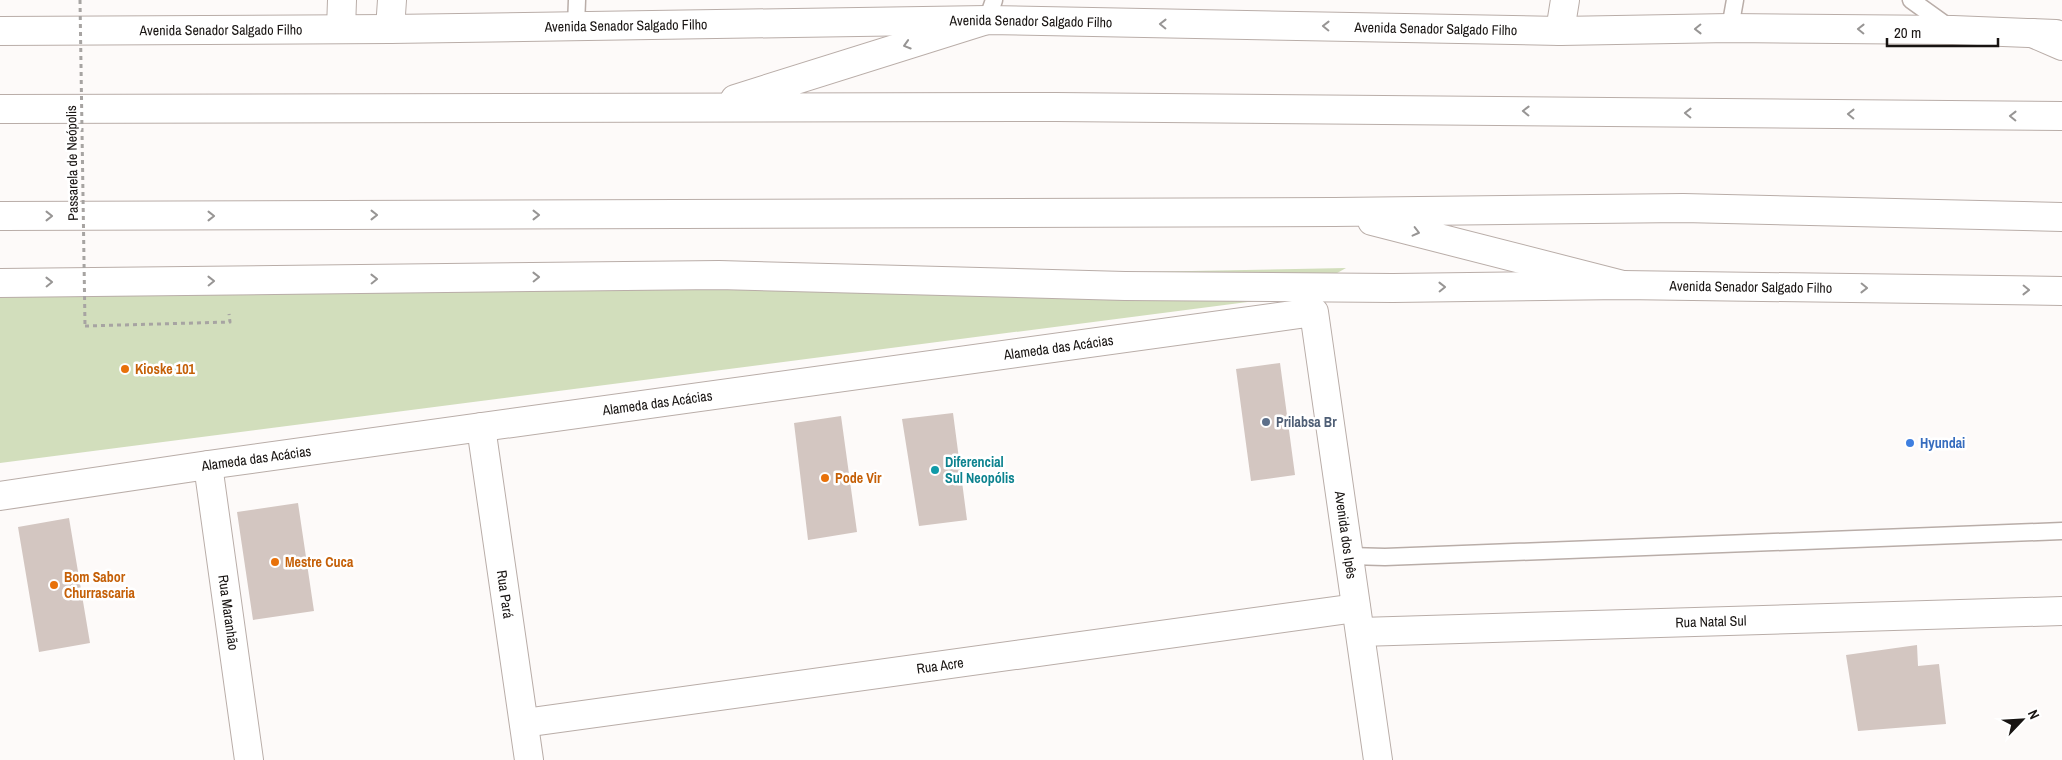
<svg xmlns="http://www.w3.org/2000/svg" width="2062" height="760" font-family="'Archivo Narrow',sans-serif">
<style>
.green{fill:#d2debc}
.building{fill:#d3c6c1}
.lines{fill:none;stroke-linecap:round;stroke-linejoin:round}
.service-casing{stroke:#b9ada8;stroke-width:19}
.minor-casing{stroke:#b9ada8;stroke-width:30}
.tertiary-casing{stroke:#b9ada8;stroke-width:30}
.primary-casing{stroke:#b9ada8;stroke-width:30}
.trunk-casing{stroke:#b9ada8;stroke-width:30}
.path{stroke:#a7a4a2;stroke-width:3;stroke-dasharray:4 4;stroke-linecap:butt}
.service{stroke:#fff;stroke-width:16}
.minor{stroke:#fff;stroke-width:28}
.tertiary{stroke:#fff;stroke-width:28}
.primary{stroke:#fff;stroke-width:28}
.trunk{stroke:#fff;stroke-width:28}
.path-bridge{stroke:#a7a4a2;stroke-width:3;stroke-dasharray:4 4;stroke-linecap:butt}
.oneway{stroke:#979594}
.food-dot{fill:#e8710a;stroke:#fff;stroke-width:2}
.service-dot{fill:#5c6f8a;stroke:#fff;stroke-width:2}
.shop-dot{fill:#3f7fe0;stroke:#fff;stroke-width:2}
.culture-dot{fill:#0f9aa8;stroke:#fff;stroke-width:2}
.labels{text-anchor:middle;stroke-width:5;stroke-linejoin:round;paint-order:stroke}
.street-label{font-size:14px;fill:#181412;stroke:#fff}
.food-label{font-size:14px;font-weight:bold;fill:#c56008;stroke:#fff;text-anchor:start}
.service-label{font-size:14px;font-weight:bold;fill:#4e5e75;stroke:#fff;text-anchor:start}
.shop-label{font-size:14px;font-weight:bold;fill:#366cbe;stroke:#fff;text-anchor:start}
.culture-label{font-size:14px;font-weight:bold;fill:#0d838f;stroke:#fff;text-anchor:start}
</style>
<rect width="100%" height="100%" fill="#fdfaf9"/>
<path class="green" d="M 1346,268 L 1309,289 L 1263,300 L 0,463 L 0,294 Z"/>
<path class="building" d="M 1280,363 L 1295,475 L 1251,481 L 1236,369 Z
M 953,413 L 967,520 L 919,526 L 902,419 Z
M 841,416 L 857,532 L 808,540 L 794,423 Z
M 298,503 L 314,611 L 253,620 L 237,512 Z
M 69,518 L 90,643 L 39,652 L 18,527 Z
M 1917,645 L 1918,666 L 1939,664 L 1946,724 L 1858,731 L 1846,655 Z"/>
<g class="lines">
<g class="service-casing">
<path id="service" d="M 1911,0 L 1950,28
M 987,20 L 994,0
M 576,26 L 577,0
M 1730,28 L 1735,0
M 1349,556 L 1385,557 L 2062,531"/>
</g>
<g class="minor-casing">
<g id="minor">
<path d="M 341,29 L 342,0"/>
<path d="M 390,29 L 392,0"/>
<path d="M 1560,31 L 1565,0"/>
<path id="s1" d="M 481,427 L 529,760"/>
<path id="s2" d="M 208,465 L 249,760"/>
<path id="s3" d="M 1360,632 L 2062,611"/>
<path id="s4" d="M 524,723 L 1356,608"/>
</g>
</g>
<g class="tertiary-casing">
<g id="tertiary">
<path id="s5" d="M 0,496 L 208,465 L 1314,312 L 1378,760"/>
</g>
</g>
<g class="primary-casing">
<g id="primary">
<path id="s6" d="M 0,31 L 390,29 L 987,20 L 1560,31 L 1730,28 L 1953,30 L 2056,34"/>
<path id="s7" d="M 0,283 L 719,275 L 1125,286 L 1393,288 L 1623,285 L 2062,291"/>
</g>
</g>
<g class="trunk-casing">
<path id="trunk" d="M 2032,33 L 2062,46
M 735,99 L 987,20
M 0,109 L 1056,107 L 2062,116
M 0,216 L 1334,212 L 1683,208 L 2062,217
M 1372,221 L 1623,285"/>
</g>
<path class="path" d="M 85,326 L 230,322 L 229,314"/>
<use href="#service" class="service"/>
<use href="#minor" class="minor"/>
<use href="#tertiary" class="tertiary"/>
<use href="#primary" class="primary"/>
<use href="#trunk" class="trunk"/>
<path class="path-bridge" d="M 80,0 L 85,326"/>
</g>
<defs><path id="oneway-chevron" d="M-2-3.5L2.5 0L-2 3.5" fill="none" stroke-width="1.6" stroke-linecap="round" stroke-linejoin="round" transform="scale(1.25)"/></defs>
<g class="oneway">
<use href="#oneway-chevron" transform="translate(1163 24) rotate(-179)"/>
<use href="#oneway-chevron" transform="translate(1326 26) rotate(-179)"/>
<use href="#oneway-chevron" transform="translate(1698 29) rotate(179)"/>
<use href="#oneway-chevron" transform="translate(1861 29) rotate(-179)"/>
<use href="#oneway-chevron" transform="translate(907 45) rotate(163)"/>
<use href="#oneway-chevron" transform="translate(1526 111) rotate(-179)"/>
<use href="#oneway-chevron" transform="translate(1688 113) rotate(-179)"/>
<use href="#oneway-chevron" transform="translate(1851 114) rotate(-179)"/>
<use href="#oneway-chevron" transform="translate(2013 116) rotate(-179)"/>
<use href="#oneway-chevron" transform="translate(374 215)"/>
<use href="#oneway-chevron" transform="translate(536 215)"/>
<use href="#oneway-chevron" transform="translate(49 216)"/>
<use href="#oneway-chevron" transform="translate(211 216)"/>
<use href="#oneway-chevron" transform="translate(1416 232) rotate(14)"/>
<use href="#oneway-chevron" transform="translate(536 277) rotate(-1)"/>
<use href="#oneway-chevron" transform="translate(374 279) rotate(-1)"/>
<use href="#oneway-chevron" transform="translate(211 281) rotate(-1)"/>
<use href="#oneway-chevron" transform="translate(49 282) rotate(-1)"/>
<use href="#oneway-chevron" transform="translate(1442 287) rotate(-1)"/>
<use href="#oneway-chevron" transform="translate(1864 288) rotate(1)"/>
<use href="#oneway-chevron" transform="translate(2026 290) rotate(1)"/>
</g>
<g class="food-dot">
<circle cx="125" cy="369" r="5"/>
<circle cx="825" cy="478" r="5"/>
<circle cx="275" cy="562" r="5"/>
<circle cx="54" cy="585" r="5"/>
</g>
<circle class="service-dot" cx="1266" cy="422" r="5"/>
<circle class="shop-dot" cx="1910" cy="443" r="5"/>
<circle class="culture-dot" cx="935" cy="470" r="5"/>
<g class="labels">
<g class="street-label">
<text dy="5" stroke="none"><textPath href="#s6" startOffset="1031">Avenida Senador Salgado Filho</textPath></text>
<text dy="5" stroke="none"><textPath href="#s6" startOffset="626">Avenida Senador Salgado Filho</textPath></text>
<text dy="5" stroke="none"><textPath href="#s6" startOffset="1436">Avenida Senador Salgado Filho</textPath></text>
<text dy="5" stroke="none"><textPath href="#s6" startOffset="221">Avenida Senador Salgado Filho</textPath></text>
<text transform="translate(72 163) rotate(-91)" y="5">Passarela de Neópolis</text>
<text dy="5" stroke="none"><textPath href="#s7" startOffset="1751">Avenida Senador Salgado Filho</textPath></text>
<text dy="5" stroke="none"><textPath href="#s5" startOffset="1069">Alameda das Acácias</textPath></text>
<text dy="5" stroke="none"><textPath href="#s5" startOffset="664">Alameda das Acácias</textPath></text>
<text dy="5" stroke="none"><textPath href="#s5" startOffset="259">Alameda das Acácias</textPath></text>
<text dy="5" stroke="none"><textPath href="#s5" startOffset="1552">Avenida dos Ipês</textPath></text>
<text dy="5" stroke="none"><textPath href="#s1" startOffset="169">Rua Pará</textPath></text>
<text dy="5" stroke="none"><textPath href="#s2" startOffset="149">Rua Maranhão</textPath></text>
<text dy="5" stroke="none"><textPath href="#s3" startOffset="351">Rua Natal Sul</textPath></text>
<text dy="5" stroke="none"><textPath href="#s4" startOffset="420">Rua Acre</textPath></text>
</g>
<g class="food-label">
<text x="135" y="374">Kioske 101</text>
<text x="835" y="483">Pode Vir</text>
<text x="285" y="567">Mestre Cuca</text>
<text x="64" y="582">Bom Sabor<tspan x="64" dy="16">Churrascaria</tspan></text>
</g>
<g class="service-label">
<text x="1276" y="427">Prilabsa Br</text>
</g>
<g class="shop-label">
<text x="1920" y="448">Hyundai</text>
</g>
<g class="culture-label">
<text x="945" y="467">Diferencial<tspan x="945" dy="16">Sul Neopólis</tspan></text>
</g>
</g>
<g transform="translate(2022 720) rotate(65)" stroke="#ffffff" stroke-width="4" paint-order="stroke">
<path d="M0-4L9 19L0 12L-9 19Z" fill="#181412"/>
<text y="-8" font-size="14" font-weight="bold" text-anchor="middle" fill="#181412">N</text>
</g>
<path d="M1887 38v8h111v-8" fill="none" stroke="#181412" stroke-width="2.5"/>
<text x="1894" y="38" font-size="15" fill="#181412" stroke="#ffffff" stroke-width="4" paint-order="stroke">20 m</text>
</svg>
